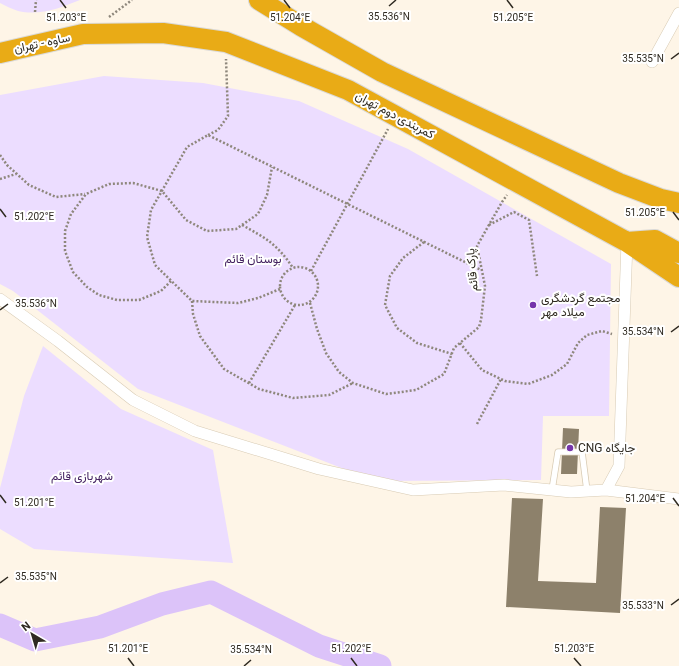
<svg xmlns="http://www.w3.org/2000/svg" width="679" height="666" font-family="Roboto,Vazirmatn,sans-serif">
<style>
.green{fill:#ecddff}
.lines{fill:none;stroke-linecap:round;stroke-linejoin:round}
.river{stroke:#dcc3f9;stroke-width:23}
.building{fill:#8d816b}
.lane-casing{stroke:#d8cbb4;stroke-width:7}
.street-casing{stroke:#d8cbb4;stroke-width:12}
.highway-casing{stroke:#dad9d7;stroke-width:22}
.path{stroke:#8e877c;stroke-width:2.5;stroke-dasharray:2 2;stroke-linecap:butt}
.lane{stroke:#fff;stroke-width:5.5}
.street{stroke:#fff;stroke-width:11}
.highway{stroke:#e9ab16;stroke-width:20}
.ticks{fill:none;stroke:#2f2a21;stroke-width:1.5}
.poi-dot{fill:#7636aa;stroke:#fff;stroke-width:1.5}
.labels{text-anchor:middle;stroke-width:4;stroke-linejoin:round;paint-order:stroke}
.street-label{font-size:12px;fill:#2f2a21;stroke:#fff}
.park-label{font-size:12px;fill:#432160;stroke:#fff}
.poi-label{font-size:12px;fill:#2f2a21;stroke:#fff;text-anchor:start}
.ticks-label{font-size:10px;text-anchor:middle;fill:#2f2a21;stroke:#fff;stroke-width:4;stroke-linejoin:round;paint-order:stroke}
</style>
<rect width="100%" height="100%" fill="#fef5e7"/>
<path class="green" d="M 0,0 L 80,0 C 60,8 40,16 18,11 C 12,9 6,6 0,3 Z
M 104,76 L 203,83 L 299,101 L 408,149 L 611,264 L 609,416 L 543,416 L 541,480 L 375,481 L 138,389 L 13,291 L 0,284 L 0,95 Z
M 43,346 L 121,409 L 213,450 L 233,563 L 34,549 L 0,529 L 0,488 L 24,396 Z"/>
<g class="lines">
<path class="river" d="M 0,625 L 35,640 L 100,627 L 162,604 L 211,592 L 319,646 L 380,666"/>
</g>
<path class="building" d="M 563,428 L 579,429 L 577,474 L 561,474 Z
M 512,498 L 543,499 L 538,581 L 596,583 L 600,507 L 626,508 L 620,613 L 506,607 Z"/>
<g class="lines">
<g class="lane-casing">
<path id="lane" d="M 552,490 L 558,452 L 582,452 L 587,491"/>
</g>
<g class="street-casing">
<path id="street" d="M 652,62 L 679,13
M 0,299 L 58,341 L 133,400 L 195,431 L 319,469 L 413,490 L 504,485 L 571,492 L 606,490 L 619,466 L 627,242
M 606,490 L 679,499"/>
</g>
<g class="highway-casing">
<path id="highway" d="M 259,0 L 301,26 L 382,72 L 619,183 L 661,199 L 679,203
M 0,53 L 83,34 L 163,33 L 226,42 L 348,90 L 627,242 L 679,277
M 627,242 L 655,240 L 679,253"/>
</g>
<path class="path" d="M 35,12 L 36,0
M 109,17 L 132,0
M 208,135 L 218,130 L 228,116 L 226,59
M 0,155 L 7,165 L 29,185 L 56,197 L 85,194
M 0,179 L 16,174
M 242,225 C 266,238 278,245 293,268
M 489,225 L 514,212 L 529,220 L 537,276
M 424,242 L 403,258 L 390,276 L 385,305 L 397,328 L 417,343 L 452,354
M280 286a19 19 0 1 1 38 0a19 19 0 1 1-38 0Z
M 311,271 L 388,129
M 171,281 L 161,291 L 139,300 L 117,300 L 99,295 L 87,287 L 73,272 L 65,251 L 65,231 L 71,214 L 86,194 L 109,184 L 133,183 L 162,191 L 186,220 L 207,231 L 236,229 L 258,214 L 267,195 L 272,167
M 280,289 L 258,298 L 238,303 L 192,301 L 155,265 L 147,237 L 151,210 L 187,147 L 208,135 L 481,270
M 192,301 L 193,314 L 200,336 L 224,369 L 259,389 L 293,398 L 329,395 L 353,383
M 310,303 L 317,329 L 326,353 L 339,372 L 353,383 L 386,394 L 416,390 L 444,374 L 454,348 L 479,327 L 481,320 L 485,286 L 477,246 L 502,202 L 507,195
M 460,343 L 482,370 L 505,381 L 528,384 L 552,375 L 567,364 L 578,343 L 587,335 L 602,331 L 612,334
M 249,383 L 295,305
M 477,424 L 501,379"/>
<use href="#lane" class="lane"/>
<use href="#street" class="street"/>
<use href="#highway" class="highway"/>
</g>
<path class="ticks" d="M 60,0 L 66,8M 284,0 L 290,8M 507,0 L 513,8M 389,6 L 396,0M 671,59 L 679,53M 0,209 L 6,217M 673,212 L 679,220M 0,310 L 8,304M 671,332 L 679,326M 0,495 L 6,503M 673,498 L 679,506M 0,583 L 8,577M 671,605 L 679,599M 128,658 L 134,666M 351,658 L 357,666M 574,658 L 581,666M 244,666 L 251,660"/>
<g class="poi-dot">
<circle cx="533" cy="305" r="4"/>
<circle cx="570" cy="448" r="4"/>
</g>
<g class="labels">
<g class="street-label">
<text transform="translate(42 43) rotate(-12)" y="4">ساوه - تهران</text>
<text transform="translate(395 115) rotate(28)" y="4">کمربندی دوم تهران</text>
<text transform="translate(472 270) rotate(-95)" y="4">پارک قائم</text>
</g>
<g class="park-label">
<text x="253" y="263">بوستان قائم</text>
<text x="82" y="480">شهربازی قائم</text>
</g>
<g class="poi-label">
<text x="541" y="302">مجتمع گردشگری<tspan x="541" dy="14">میلاد مهر</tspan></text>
<text x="578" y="452">CNG جایگاه</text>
</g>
</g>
<g class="ticks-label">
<text x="389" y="20">35.536°N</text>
<text x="66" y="21">51.203°E</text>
<text x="290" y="21">51.204°E</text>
<text x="513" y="21">51.205°E</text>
<text x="643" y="62">35.535°N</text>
<text x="645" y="216">51.205°E</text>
<text x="34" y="220">51.202°E</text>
<text x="36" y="307">35.536°N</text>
<text x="643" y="335">35.534°N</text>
<text x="645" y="502">51.204°E</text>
<text x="34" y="506">51.201°E</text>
<text x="36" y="580">35.535°N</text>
<text x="643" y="609">35.533°N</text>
<text x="128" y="652">51.201°E</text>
<text x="351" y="652">51.202°E</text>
<text x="574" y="652">51.203°E</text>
<text x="251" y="653">35.534°N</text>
</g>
<g transform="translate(32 634) rotate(322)" stroke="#ffffff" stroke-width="3" paint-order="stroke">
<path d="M0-3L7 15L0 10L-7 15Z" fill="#2f2a21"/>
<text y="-6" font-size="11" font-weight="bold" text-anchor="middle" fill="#2f2a21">N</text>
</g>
</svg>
